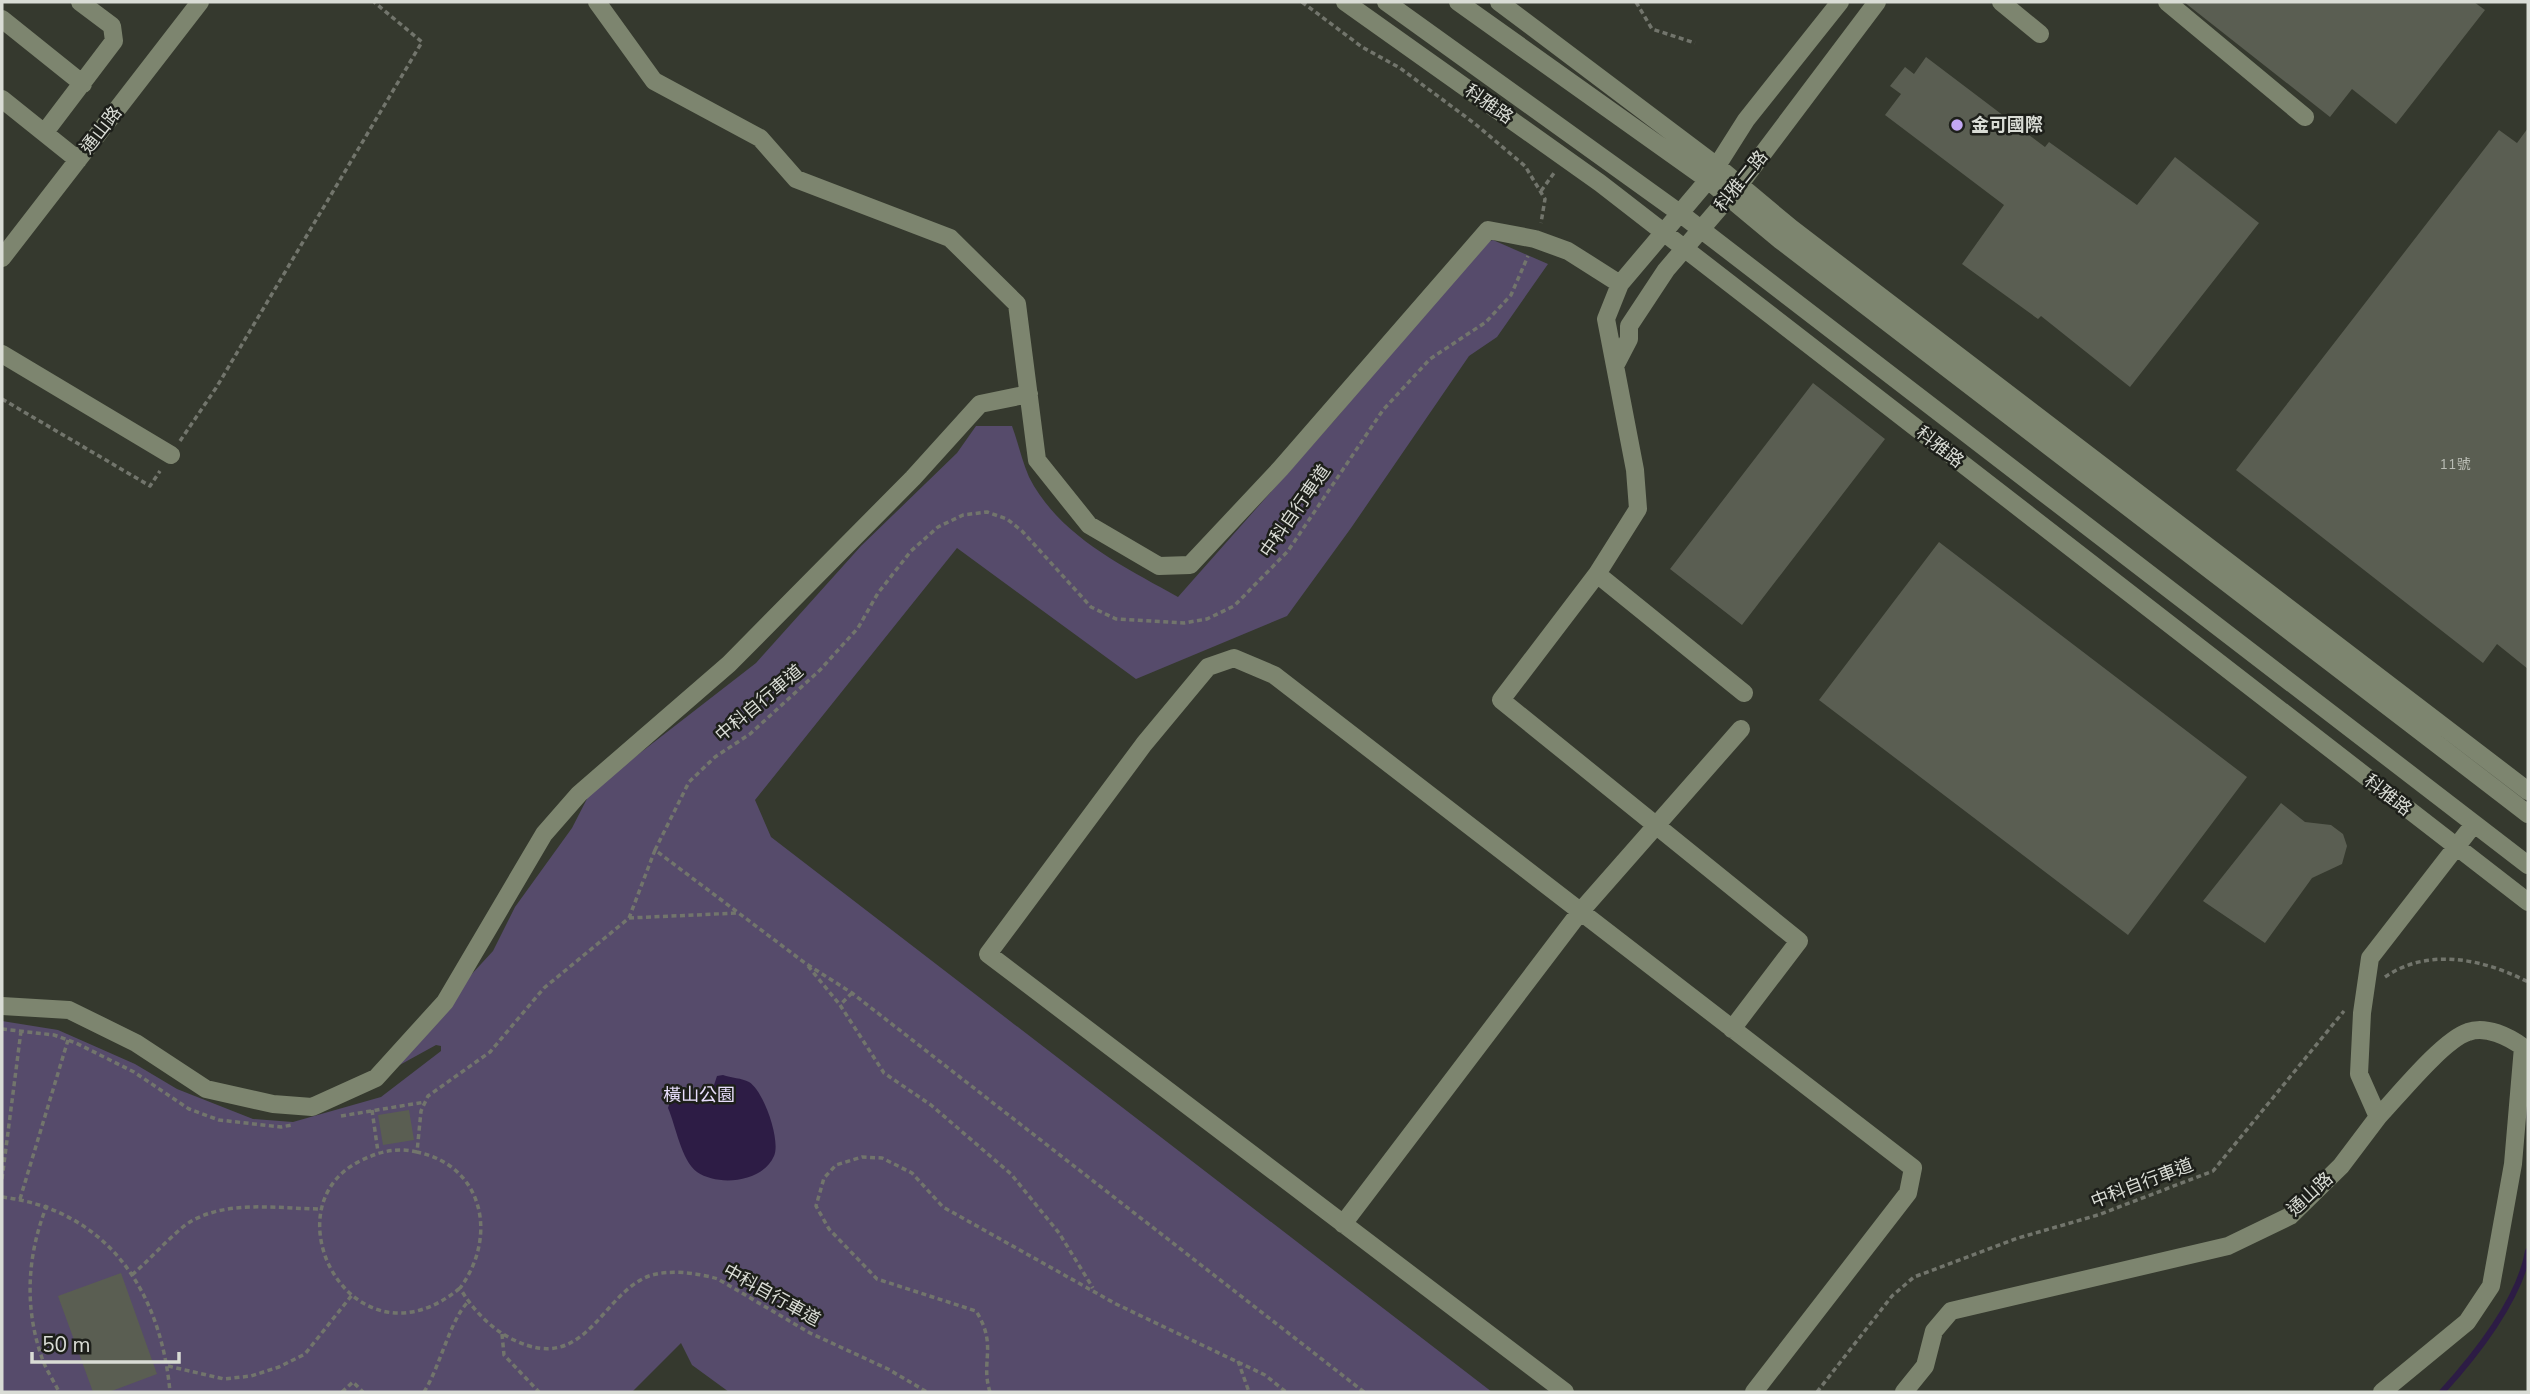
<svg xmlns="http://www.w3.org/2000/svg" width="2530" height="1394" font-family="'Nunito Sans','Noto Sans TC',sans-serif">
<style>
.green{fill:#564b6b}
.water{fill:#2d1c45}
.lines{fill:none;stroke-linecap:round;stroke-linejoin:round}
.stream{stroke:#2d1c45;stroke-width:6}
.building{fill:#5a5e52}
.path{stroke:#72756c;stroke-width:3.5;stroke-dasharray:5 3.5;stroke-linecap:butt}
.minor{stroke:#7d856f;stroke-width:18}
.poi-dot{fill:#c2a7f2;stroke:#1d1f1a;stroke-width:2.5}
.labels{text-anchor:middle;stroke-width:5;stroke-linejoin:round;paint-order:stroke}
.number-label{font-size:14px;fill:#b9bcb4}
.street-label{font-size:18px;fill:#d9dcd5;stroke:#1d1f1a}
.poi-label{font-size:18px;font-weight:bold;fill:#d9dcd5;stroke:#1d1f1a;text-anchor:start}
.park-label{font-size:18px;fill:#e8defc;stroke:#1d1f1a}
</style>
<rect width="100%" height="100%" fill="#35392e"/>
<path class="green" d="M 1493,240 L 1548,264 L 1497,337 L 1469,356 L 1351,528 L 1287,616 L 1136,679 L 957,548 L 755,800 L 771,837 L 1492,1392 L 729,1392 L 692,1365 L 681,1343 L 632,1392 L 2,1392 L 2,1021 L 58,1030 L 135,1064 L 177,1089 L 253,1119 L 293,1122 L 381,1097 L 441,1051 L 441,1046 L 436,1045 L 376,1078 L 493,951 L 515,907 L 572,828 L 591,791 L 756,663 L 861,546 L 957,453 L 976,426 L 1012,426 C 1018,442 1022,461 1029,477 C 1059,536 1123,566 1178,597 L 1339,415 L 1474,247 Z"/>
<path class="water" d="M 723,1075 C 731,1078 742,1078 749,1082 C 764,1091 781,1141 774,1156 C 763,1182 719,1187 697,1172 C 681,1160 676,1126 668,1108 L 670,1101 L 682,1092 L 690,1096 L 714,1085 L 717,1076 Z"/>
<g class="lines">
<path class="stream" d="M 2442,1392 C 2475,1356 2520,1299 2528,1251"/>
</g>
<path class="building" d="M 2184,2 L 2474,2 L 2485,10 L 2396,124 L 2352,89 L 2330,117 Z
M 1926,57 L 2045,147 L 2049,142 L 2137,205 L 2175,157 L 2259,223 L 2130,387 L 2041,316 L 2038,319 L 1962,264 L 2004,205 L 1885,115 L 1901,94 L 1890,86 L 1905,67 L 1914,74 Z
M 2528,128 L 2528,669 L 2497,644 L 2483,663 L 2236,470 L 2499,130 L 2517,143 Z
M 1813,383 L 1885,439 L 1742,625 L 1670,569 Z
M 1939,542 L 2247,777 L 2128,935 L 1819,700 Z
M 2281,803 L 2305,822 L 2331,825 L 2343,834 L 2347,846 L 2342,864 L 2312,878 L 2265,943 L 2203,901 Z
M 409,1110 L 414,1140 L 383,1145 L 378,1115 Z
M 121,1273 L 157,1374 L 109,1392 L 93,1392 L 58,1296 Z"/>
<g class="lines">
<path class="path" d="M 1302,2 L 1362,47 L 1400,68 L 1474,123 L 1525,166 L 1545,199 L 1541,223
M 1636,2 L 1652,29 L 1695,43
M 1541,191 L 1554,173
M 2,399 L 150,486 L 160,471
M 180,441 L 216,388 L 422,42 L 374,2
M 655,850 L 629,918 L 544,988 L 490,1052 L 428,1096 L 421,1111 L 417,1152 C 484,1166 498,1237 460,1288 C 472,1309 492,1330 514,1340 C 586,1375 601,1294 649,1276 C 669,1269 698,1273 718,1279 L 810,1333 L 888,1369 L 927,1392
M 629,918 L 738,913
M 808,966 L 840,1005
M 2385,977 C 2428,947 2484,959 2528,982
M 852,993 L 840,1005 L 884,1073 L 931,1105 L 1011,1174 L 1059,1233 L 1093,1288
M 2,1029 L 54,1035 L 76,1043 L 134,1072 L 189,1109 L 219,1120 L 281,1127 L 292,1125
M 372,1110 L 378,1152
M 341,1116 L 425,1102
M 417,1152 C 396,1147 378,1152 360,1161 C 265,1208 354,1376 460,1288
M 2,1179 L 21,1031
M 2,1197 C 108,1210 161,1292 170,1392
M 20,1199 L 68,1040
M 47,1205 C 27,1255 24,1307 42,1358 C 46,1370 54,1381 59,1392
M 132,1275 C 150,1259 166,1241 184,1226 C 222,1198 279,1209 322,1209
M 502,1334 L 504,1355 L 539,1392
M 1238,1361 L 1249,1392
M 168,1366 L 224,1379 L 251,1376 L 279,1367 L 305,1354 L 352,1295
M 342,1392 L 353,1382 L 363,1392
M 424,1392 C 440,1367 450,1320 468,1302
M 990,1392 C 980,1361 998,1346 976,1311 L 877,1279 L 829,1229 L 816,1206 L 824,1178 L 836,1165 L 862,1157 L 882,1158 L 912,1173 L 943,1207 L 1116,1304 L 1265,1375 L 1286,1392
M 1364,1392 L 852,993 L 805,963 L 655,850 L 689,782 L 715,757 L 750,734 L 820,670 L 858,628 L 878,593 L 911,551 L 938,527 L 963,515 L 987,512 L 1007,519 L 1022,531 L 1091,607 L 1116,619 L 1184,623 L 1207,619 L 1234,606 L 1288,551 L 1383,410 L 1430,359 L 1486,322 L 1511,295 L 1528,256
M 1817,1392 L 1892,1296 L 1914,1277 L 2018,1238 L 2098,1215 L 2213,1171 L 2344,1011"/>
<path class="minor" d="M 597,2 L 654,81 L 760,138 L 796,179 L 950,238 L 1017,304 L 1037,460 L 1089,525 L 1159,566 L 1190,565 L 1281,468 L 1488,230 L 1535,239 L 1568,251 L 1620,284
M 1345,2 L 1600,183 L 2528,902
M 1386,2 L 1681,214 L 2528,865
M 1458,2 L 1708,180 L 1780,240 L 2528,814
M 1499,2 L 1718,167 L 1791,228 L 2528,791
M 2001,2 L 2040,34
M 2167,2 L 2305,117
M 2,19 L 83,84
M 2,99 L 78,160
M 45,132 L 114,41 L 112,26 L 80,2
M 2,258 L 200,2
M 2,354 L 171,455
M 1616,364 L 1629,339 L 1629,326 L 1666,270 L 1740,184 L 1877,2
M 1597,574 L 1501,700 L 1799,941 L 1732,1029
M 1744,693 L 1597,574 L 1638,509 L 1635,470 L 1606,319 L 1620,284 L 1708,180 L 1746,120 L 1840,2
M 2,1006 L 69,1010 L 136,1043 L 206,1089 L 273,1104 L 312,1107 L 376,1078 L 445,1002 L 544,834 L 579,794 L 729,664 L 913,478 L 980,404 L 1029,394
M 2378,1117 C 2398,1096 2443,1040 2468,1032 C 2486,1025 2509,1037 2523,1047 L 2513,1164 L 2491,1286 L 2467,1322 L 2382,1392
M 1343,1224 L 1580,912 L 1741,729
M 1565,1392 L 988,954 L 1144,744 L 1208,667 L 1234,658 L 1274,675 L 1913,1168 L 1908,1193 L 1754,1392
M 1904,1392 L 1925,1366 L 1934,1331 L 1951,1311 L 2228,1246 L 2290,1216 L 2341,1166 L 2378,1117 L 2359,1074 L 2362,1013 L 2370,958 L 2474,824"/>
</g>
<circle class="poi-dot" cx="1957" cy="125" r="7"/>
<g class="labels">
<g class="number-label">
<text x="2455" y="469">11號</text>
</g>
<g class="street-label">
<text transform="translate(1489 104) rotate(35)" y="6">科雅路</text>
<text transform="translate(101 130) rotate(-52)" y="6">通山路</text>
<text transform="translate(1741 181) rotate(-51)" y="6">科雅二路</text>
<text transform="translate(1940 447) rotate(38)" y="6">科雅路</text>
<text transform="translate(1295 511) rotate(-55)" y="6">中科自行車道</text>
<text transform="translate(759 703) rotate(-40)" y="6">中科自行車道</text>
<text transform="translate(2388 795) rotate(38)" y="6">科雅路</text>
<text transform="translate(2142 1183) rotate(-21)" y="6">中科自行車道</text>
<text transform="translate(2310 1194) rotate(-43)" y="6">通山路</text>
<text transform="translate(772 1295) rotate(29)" y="6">中科自行車道</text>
</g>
<g class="poi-label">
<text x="1971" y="131">金可國際</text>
</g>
<g class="park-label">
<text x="699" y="1101">橫山公園</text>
</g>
</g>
<rect width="2530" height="1394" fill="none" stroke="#d9dcd5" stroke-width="7"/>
<path d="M32 1352v10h147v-10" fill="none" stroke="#d9dcd5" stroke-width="3.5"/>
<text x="42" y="1352" font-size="21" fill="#d9dcd5" stroke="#1d1f1a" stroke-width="5" paint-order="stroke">50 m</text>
</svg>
